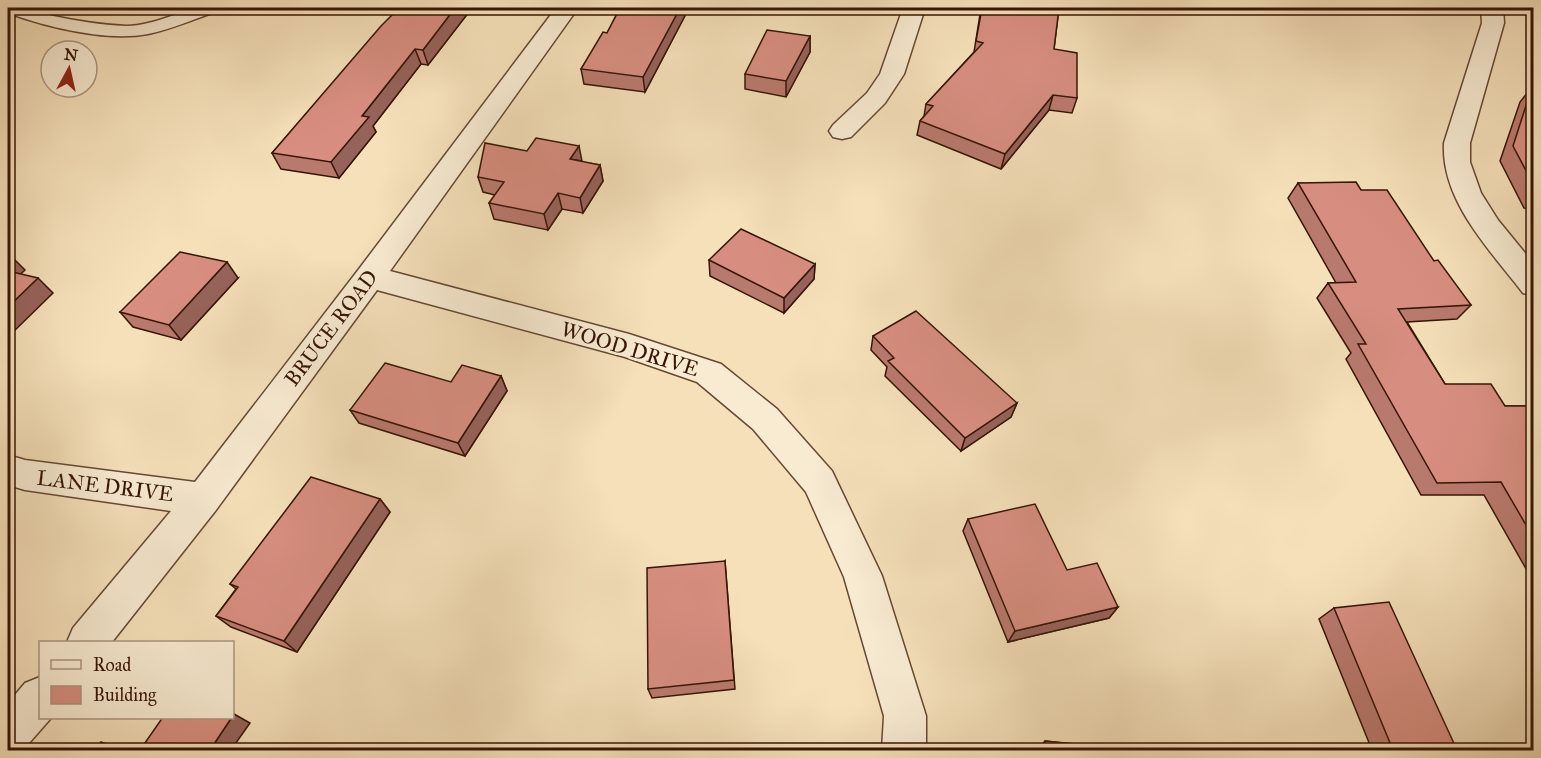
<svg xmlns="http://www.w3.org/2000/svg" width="1541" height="758" font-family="'IM FELL Great Primer',serif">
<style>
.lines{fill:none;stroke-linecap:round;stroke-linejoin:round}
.lane-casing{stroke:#664833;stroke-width:3}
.street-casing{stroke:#664833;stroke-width:3}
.lane{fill:#f8ebd2;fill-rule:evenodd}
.street{fill:#f8ebd2;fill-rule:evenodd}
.wall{fill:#b97a6e;stroke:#371506;stroke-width:1.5}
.shaded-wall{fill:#96635a;stroke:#371506;stroke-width:1.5}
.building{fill:#d78e80;stroke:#371506;stroke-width:1.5}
.labels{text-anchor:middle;stroke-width:5;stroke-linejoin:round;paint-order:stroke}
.street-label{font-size:21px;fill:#371506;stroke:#f8ebd2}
</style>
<rect width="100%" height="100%" fill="#f5e0ba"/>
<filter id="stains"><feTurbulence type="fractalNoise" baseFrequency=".00333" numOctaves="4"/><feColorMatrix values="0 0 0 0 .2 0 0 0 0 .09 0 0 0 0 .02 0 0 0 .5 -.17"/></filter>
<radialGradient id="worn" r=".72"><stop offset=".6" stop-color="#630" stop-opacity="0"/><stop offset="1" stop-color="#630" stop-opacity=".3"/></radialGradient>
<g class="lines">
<g class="lane-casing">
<path id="lane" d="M 8,8 C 23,8 37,12 53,16 C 77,21 101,25 126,26 C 159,26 187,4 220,8 L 218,11 C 194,19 172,29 148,34 C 107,42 47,27 8,13 Z"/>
</g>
<g class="street-casing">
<path id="street" d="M 556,8 L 578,8 L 390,271 L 629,334 L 721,364 L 777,409 L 832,471 L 882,576 L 926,716 L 926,750 L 882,750 L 884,716 L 844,577 L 806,492 L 753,429 L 697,382 L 625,357 L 377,290 L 216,510 L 112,642 L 67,642 L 73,628 L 171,511 L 25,490 L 8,485 L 8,455 L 25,460 L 195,482 L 359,269 Z
M 903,8 L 925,8 L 904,74 L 885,103 L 851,137 L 842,139 L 833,137 L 829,131 L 833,125 L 867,93 L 880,74 Z
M 1481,8 L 1503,8 L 1504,23 L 1470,143 L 1470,162 L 1481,193 L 1498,220 L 1534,264 L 1534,296 L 1523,293 C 1490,250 1441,201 1444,143 L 1482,23 Z
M 40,677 L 40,718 L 51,718 L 23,750 L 8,750 L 8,703 L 25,683 Z"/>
</g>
<use href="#lane" class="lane"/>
<use href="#street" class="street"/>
</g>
<path class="wall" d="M 399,8 L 472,8 L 428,65 L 421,64 L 373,126 L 376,132 L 339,178 L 281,169 L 272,153 Z
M 620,8 L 689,8 L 645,92 L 584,84 L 581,69 L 607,33 Z
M 981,8 L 1059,8 L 1054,49 L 1077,98 L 1072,113 L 1049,110 L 1001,169 L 917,135 L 920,121 L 924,116 L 926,104 L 974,52 Z
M 810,36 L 810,52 L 786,97 L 745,89 L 745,74 Z
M 1532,87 L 1533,87 L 1533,209 L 1524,208 L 1500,161 L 1520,102 Z
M 582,162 L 600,165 L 603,181 L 583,213 L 562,209 L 548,230 L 494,219 L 489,203 L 495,195 L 483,192 L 478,177 Z
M 1298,183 L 1361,190 L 1434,261 L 1471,305 L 1457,319 L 1407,322 L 1445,384 L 1505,406 L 1533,406 L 1533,581 L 1484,495 L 1421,495 L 1346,359 L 1351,353 L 1317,298 L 1328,283 L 1336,283 L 1288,198 Z
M 709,260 L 815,264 L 814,279 L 784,313 L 710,276 Z
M 238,278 L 181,340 L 133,327 L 120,312 Z
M 873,336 L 1017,403 L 1011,417 L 961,451 L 885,376 L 887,367 L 871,350 Z
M 501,376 L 507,391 L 465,456 L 359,423 L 350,410 L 451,382 Z
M 380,499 L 390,512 L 297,652 L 231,627 L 216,616 L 236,589 L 230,584 Z
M 968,519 L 1067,570 L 1118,607 L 1109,618 L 1008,642 L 963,531 Z
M 725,561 L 735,689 L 652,698 L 648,689 Z
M 1334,608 L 1457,750 L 1372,750 L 1319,619 Z
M 1045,741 L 1126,750 L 1037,750 Z"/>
<path class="shaded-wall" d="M 455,8 L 472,8 L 428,65 L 423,50 Z
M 680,8 L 689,8 L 645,92 L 643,77 Z
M 810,36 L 810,52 L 786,97 L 786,81 Z
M 415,49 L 421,64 L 373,126 L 376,132 L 339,178 L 331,162 L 362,116 Z
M 1053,95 L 1049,110 L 1001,169 L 1005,154 Z
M 579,146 L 582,161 L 570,159 Z
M 600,165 L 603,181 L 583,213 L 580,198 Z
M 558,193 L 562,209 L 548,230 L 544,214 Z
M 10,255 L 25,270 L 10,284 L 8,281 L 8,257 Z
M 227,262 L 238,278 L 181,340 L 169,325 Z
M 815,264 L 814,279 L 784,313 L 784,298 Z
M 38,278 L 53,293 L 8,337 L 8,307 Z
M 501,376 L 507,391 L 465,456 L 458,443 Z
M 1017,403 L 1011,417 L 961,451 L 965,438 Z
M 380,499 L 390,512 L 297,652 L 284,641 Z
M 1118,607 L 1109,618 L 1008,642 L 1015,631 Z
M 234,714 L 250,723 L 231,750 L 210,750 Z"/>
<path class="building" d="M 399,8 L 455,8 L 423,50 L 415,49 L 362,116 L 369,117 L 331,162 L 272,153 L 381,26 Z
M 620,8 L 680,8 L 643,77 L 581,69 L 603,32 L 607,33 Z
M 982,8 L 1059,8 L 1054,49 L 1077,53 L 1077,98 L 1053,95 L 1005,154 L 920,121 L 933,106 L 926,104 L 983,43 L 976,41 Z
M 767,30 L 810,36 L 786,81 L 745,74 Z
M 1532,87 L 1533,87 L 1533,184 L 1513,146 Z
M 536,138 L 579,146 L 570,159 L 600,165 L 580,198 L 558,193 L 544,214 L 489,203 L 504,182 L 478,177 L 485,143 L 527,151 Z
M 1356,182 L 1361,190 L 1387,190 L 1434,261 L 1438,260 L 1471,305 L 1398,309 L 1445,384 L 1491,384 L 1505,406 L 1533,406 L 1533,537 L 1501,482 L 1437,483 L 1358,344 L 1366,344 L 1328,283 L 1356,282 L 1298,183 Z
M 741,229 L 815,264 L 784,298 L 709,260 Z
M 180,252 L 227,262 L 169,325 L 120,312 Z
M 8,271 L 38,278 L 8,307 Z
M 916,311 L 1017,403 L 965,438 L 888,361 L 894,358 L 873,336 Z
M 385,363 L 451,382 L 462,365 L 501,376 L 458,443 L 350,410 Z
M 311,477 L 380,499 L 284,641 L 216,616 L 238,587 L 230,584 Z
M 1035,504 L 1067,570 L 1097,563 L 1118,607 L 1015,631 L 968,519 Z
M 725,561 L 734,680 L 648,689 L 647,568 Z
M 1389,602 L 1457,750 L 1393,750 L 1334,608 Z
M 163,717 L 232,717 L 210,750 L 140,750 Z
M 1045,741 L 1126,749 L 1126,750 L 1046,750 Z
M 101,742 L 124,750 L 95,750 Z"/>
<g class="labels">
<g class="street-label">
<text transform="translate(331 328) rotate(-53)" y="7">BRUCE ROAD</text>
<text transform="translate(630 349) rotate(17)" y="7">WOOD DRIVE</text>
<text transform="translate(105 486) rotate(7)" y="7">LANE DRIVE</text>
</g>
</g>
<rect width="1541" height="758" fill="none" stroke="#f5e0ba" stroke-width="30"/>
<rect x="9" y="9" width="1523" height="740" fill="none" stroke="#371506" stroke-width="3"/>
<rect x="15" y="15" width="1511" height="728" fill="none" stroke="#371506" stroke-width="1.5"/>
<rect x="39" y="641" width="195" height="78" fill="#f8ebd2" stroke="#ab9580" stroke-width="1.5"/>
<rect x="51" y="660" width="30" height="9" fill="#f8ebd2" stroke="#ab9580" stroke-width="1.5"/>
<text x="93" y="671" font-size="18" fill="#371506">Road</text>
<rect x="51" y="686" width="30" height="18" fill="#d78e80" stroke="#ab9580" stroke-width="1.5"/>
<text x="93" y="701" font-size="18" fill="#371506">Building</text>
<g transform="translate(69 69) rotate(8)"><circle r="28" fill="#f8ebd2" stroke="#ab9580" stroke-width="1.5"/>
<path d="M0-4.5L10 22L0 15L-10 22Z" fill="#8f2418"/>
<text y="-9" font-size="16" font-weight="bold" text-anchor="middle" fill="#371506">N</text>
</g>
<rect width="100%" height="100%" filter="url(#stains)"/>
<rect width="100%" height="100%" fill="url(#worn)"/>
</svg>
